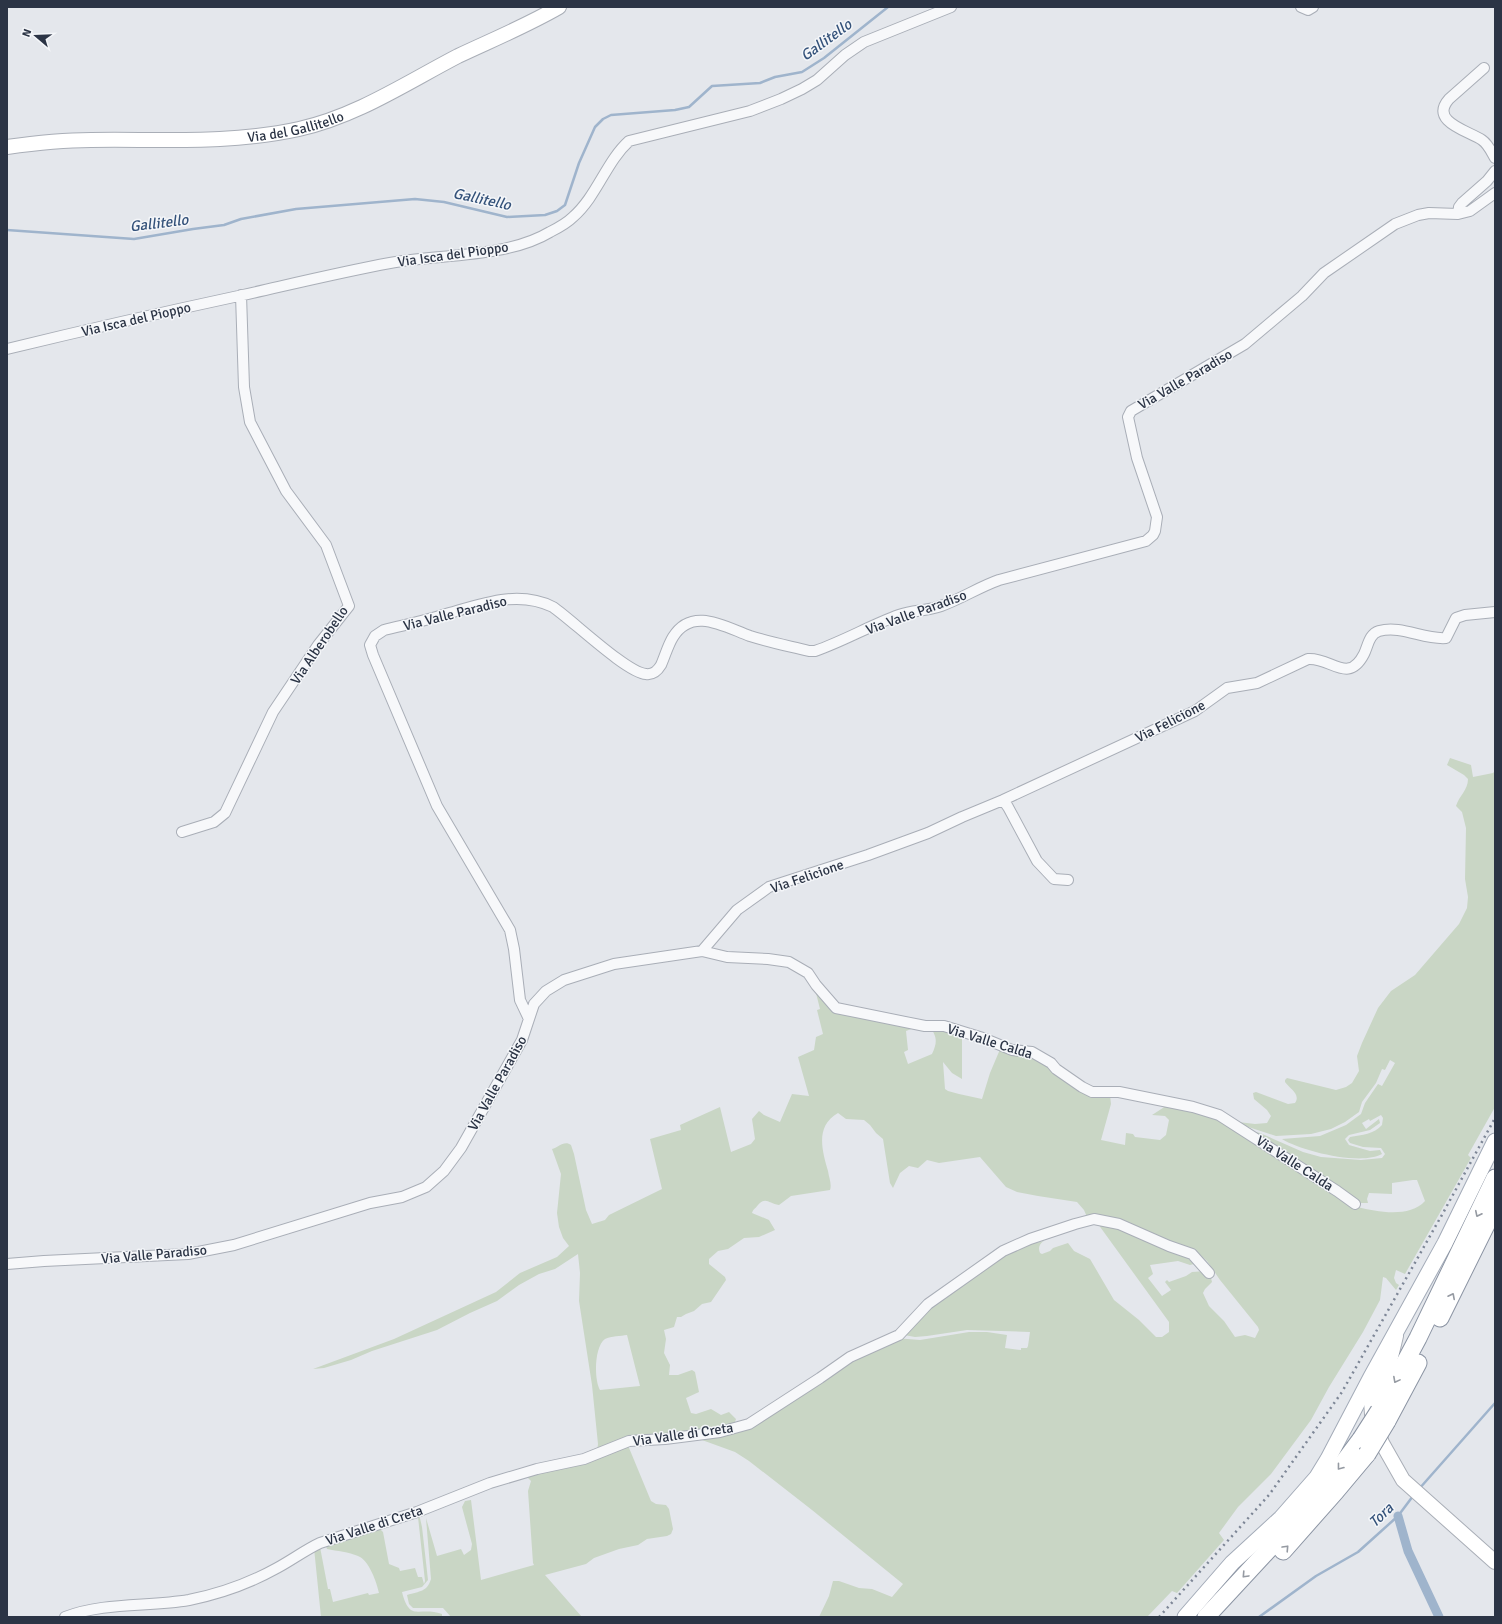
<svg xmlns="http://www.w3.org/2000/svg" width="1502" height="1624" font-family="Signika,sans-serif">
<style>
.green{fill:#c9d6c5;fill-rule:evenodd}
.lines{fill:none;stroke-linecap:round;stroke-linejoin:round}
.stream{stroke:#9fb4cc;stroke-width:2.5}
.canal{stroke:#9fb4cc;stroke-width:9}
.street-casing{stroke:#a9aeb7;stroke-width:12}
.secondary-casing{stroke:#a9aeb7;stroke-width:16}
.primary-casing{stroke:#a3abb8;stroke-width:17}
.highway-casing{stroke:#8b94a3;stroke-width:19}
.street{stroke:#f7f8fa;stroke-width:10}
.secondary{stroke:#fff;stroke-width:14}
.primary{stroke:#fff;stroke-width:15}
.highway{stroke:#fff;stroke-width:17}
.rail{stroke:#7d8696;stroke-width:2.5;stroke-dasharray:2 4;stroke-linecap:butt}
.highway-bridge-casing{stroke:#8b94a3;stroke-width:19;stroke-linecap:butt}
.highway-bridge{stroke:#fff;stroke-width:17}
.oneway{stroke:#959aa2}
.labels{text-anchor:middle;stroke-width:3;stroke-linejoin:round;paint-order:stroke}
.street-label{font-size:14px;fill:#2b3445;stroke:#f4f6f9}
.water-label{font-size:15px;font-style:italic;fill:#34527a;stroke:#f4f6f9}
</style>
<rect width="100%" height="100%" fill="#e4e7ec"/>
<path class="green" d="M 1450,758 L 1471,765 L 1473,777 L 1493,773 L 1495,771 L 1495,1107 L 1468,1155 L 1471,1158 L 1405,1274 L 1396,1270 L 1394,1278 L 1396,1283 L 1399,1285 L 1396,1290 L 1386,1278 L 1383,1277 L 1380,1300 L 1363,1332 L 1329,1387 L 1311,1420 L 1271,1474 L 1238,1507 L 1219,1533 L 1224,1540 L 1177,1593 L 1172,1591 L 1147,1617 L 819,1617 L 829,1596 L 833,1581 L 839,1581 L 859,1588 L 872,1589 L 892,1597 L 903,1584 L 812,1510 L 749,1461 L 735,1452 L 691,1436 L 734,1429 L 830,1373 L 895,1338 L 920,1340 L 969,1332 L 987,1332 L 1007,1335 L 1005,1348 L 1021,1350 L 1021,1348 L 1027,1348 L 1028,1346 L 1030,1332 L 967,1330 L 927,1336 L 915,1337 L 904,1335 L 901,1330 L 1002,1254 L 1031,1241 L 1036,1243 L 1044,1241 C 1039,1244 1038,1248 1040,1253 L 1042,1254 L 1050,1251 L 1053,1248 L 1068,1243 L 1074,1251 L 1090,1259 L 1114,1300 L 1139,1320 L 1156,1337 L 1162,1337 L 1169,1332 L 1169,1322 L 1098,1224 L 1099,1219 L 1202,1262 L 1190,1265 L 1178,1261 L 1150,1265 L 1153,1274 L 1148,1278 L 1162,1296 L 1171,1290 L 1165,1282 L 1167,1280 L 1169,1282 L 1186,1276 L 1192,1272 L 1206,1271 L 1211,1278 L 1212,1282 L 1205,1289 L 1203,1293 L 1209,1306 L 1224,1321 L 1235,1337 L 1245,1335 L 1255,1338 L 1259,1330 L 1258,1327 L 1220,1280 L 1207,1261 L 1199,1254 L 1178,1244 L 1135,1226 L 1087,1217 L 1084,1210 L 1077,1202 L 1038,1196 L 1017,1192 L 1006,1187 L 980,1157 L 939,1163 L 927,1160 L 918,1168 L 909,1166 L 900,1173 L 893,1188 L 890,1183 L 883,1139 L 876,1133 L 870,1125 L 864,1120 L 846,1119 L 838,1113 C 815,1126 822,1150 828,1171 C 829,1178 832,1184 830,1190 L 791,1196 L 779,1205 C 769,1204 766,1196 758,1205 C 755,1209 753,1209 752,1213 L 769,1220 L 775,1230 L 759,1237 L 744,1238 L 728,1249 L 718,1251 L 709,1259 L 709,1264 L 725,1277 L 726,1280 L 711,1302 L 702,1304 L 694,1311 L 686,1314 L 681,1317 L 677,1317 L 674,1327 L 664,1330 L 666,1339 L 664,1353 L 670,1365 L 669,1375 L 678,1375 L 692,1370 L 695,1372 L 699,1392 L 686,1398 L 691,1413 L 696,1414 L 711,1409 L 721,1415 L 729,1412 L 736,1419 L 734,1425 L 597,1452 L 598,1444 L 592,1385 L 579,1301 L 580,1273 L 578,1254 L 555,1269 L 539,1274 L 519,1285 L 497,1301 L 470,1313 L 437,1330 L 372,1351 L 351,1360 L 324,1368 L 313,1369 L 394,1339 L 496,1292 L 520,1273 L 557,1257 L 569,1246 L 563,1238 L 559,1227 L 557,1213 L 561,1174 L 552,1149 C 558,1148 564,1140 571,1145 L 574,1154 L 586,1210 L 592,1224 L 605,1220 L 609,1215 L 662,1189 L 650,1139 L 681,1130 L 680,1125 L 720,1107 L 731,1152 L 751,1144 L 755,1139 L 752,1119 L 759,1111 L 764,1115 L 780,1122 L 792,1094 L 809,1096 L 798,1057 L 814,1050 L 816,1037 L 823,1034 L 817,1010 L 820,1009 L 815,989 L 833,1004 L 922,1025 L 906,1031 L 908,1050 L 904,1052 L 908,1064 L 932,1054 C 937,1043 938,1037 929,1026 L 962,1037 L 962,1079 L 952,1073 L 943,1062 L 945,1089 L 948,1091 L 959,1094 L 982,1099 L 990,1073 L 1001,1047 L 1027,1053 L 1065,1076 L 1110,1095 L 1111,1104 L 1101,1140 L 1125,1145 L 1126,1133 L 1133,1134 L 1135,1137 L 1160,1140 L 1166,1135 L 1169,1120 L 1165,1116 L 1152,1115 L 1169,1104 L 1208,1115 L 1229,1126 L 1358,1207 C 1377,1212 1410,1218 1425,1201 L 1417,1180 L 1413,1180 L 1392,1183 L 1392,1194 L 1369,1193 L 1367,1199 L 1368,1203 L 1360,1203 L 1247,1130 L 1260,1133 L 1303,1152 L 1321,1157 L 1361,1160 L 1382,1158 L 1385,1154 L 1381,1148 L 1363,1147 L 1350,1143 L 1348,1140 L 1350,1137 C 1362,1135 1374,1134 1382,1125 L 1383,1118 L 1381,1115 L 1370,1121 L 1369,1119 L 1362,1123 L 1366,1129 L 1379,1119 L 1380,1123 L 1370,1130 L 1349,1135 L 1345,1139 L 1349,1145 L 1370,1151 L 1380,1150 L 1382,1154 C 1361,1166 1301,1151 1282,1139 L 1320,1136 L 1346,1125 L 1361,1114 L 1365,1103 L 1378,1084 L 1382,1086 L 1395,1063 L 1390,1060 L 1385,1070 L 1382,1069 L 1376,1083 L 1362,1102 L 1359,1112 L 1345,1122 L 1331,1129 L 1311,1134 L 1276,1136 L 1230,1121 L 1255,1124 L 1267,1123 L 1271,1116 L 1267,1110 L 1254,1099 L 1253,1093 L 1256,1092 L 1288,1104 L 1295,1103 C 1301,1094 1290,1089 1285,1082 L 1285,1080 L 1287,1078 L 1336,1090 L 1346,1087 L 1352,1083 L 1359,1071 L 1357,1056 L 1362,1043 L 1378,1008 L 1391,991 L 1415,975 L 1459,924 L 1467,908 L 1468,897 L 1465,879 L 1466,828 L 1462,812 L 1456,806 C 1459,796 1468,790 1468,779 L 1464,775 L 1447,765 ZM 627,1335 L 640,1386 L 600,1390 C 594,1380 594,1347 605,1339 C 611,1336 621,1336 627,1335 Z
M 627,1443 L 651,1501 L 656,1504 L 666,1505 L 669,1509 L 673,1529 L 671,1534 L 667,1536 L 647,1539 L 638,1545 L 619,1549 L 594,1558 L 586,1564 L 545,1575 L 582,1617 L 451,1617 L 443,1608 L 413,1608 L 409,1604 L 407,1595 C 420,1591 427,1592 431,1579 L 426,1518 L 437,1556 L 461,1549 L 464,1555 L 471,1550 L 472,1544 L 462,1507 L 465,1501 L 471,1500 L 481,1580 L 534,1565 L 533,1563 L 528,1491 L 531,1481 L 527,1477 Z
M 419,1514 L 422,1527 L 428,1580 L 422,1587 L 402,1592 C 410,1623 419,1606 442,1614 L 442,1617 L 321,1617 L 314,1548 L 320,1547 L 328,1589 L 330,1589 L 333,1602 L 368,1593 L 369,1595 L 379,1593 C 377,1583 369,1560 358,1556 C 349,1552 337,1551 327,1549 L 326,1546 L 380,1529 L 383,1532 L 389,1564 L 399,1568 L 400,1571 L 415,1568 L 418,1577 L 422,1577 L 424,1584 L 425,1581 L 418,1517 L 388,1526 Z"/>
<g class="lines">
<path class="stream" d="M 7,230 L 134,239 L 193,229 L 224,225 L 241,219 L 296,209 L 415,199 L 444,202 L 507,217 L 545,215 L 557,211 L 565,205 L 579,163 L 595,127 L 603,119 L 611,115 L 675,110 L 689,107 L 712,86 L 760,83 L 775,77 L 802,72 L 824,58 L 888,7
M 1419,1489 L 1495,1403
M 1259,1617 L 1316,1576 L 1358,1552 L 1398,1516 L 1413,1496"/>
<path class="canal" d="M 1398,1516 L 1408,1551 L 1439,1617"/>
<g class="street-casing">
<path id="street" d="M 1301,7 L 1308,10 L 1313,7
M 1484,68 L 1449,99 C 1429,122 1469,131 1482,140 C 1488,144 1491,151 1495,158
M 1458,214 L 1459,207 L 1462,203 L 1487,181 L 1495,171
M 7,349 C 85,330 164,312 243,295 C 292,284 341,272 390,263 C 439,254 507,258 550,232 C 558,228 567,223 573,217 C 597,196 606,162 629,141 L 750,111 L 781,99 L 802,89 L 817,80 L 845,55 L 864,42 L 951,7
M 1003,800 L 1008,807 L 1037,861 L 1054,879 L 1068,880
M 182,832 L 214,822 L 225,813 L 273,712 L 318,645 L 349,606 L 326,545 L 286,491 L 250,422 L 244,387 L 241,295
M 702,951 L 727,957 L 768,959 L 789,962 L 808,973 L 816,985 L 836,1008 L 925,1026 L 944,1026 L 983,1038 L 1012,1050 L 1032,1052 L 1051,1063 L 1056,1069 L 1082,1087 L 1092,1092 L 1119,1092 L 1193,1107 L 1219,1115 L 1337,1191 L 1355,1204
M 529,1019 L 520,1000 L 514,949 L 510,930 L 437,806 L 373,655 L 370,645 L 375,636 L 384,630 C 404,625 424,621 443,615 C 479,605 517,589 553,607 C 572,620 627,673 646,674 C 653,675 658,670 661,665 C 665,656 668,645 673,637 C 692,606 725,627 750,636 C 769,642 789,646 809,651 L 815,651 C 844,641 871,625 899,615 C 913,610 927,611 941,606 C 961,599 979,587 999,580 L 1146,541 L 1153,535 L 1155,531 L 1157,517 L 1137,458 L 1128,417 L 1131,411 L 1245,344 L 1302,296 L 1324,273 L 1395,224 L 1418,215 L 1429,213 L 1458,214 L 1470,211 L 1495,193
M 7,1264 L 44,1261 L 188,1254 L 234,1245 L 370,1203 L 402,1197 L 426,1187 L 444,1171 L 461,1148 L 522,1040 L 534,1004 L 546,991 L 564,980 L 614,964 L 702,951 L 737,910 L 769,887 L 868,855 L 928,833 L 962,817 L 1003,800 L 1195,711 L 1227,688 L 1257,683 L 1308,659 C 1331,657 1348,685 1364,654 C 1368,646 1369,634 1379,631 C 1402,625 1424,640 1446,638 L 1456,618 L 1465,615 L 1495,612
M 65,1617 C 104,1602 148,1607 189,1600 C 219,1594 250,1583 277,1568 C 292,1560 305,1550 320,1543 L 417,1512 L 490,1483 L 537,1469 L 584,1459 L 629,1441 L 665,1439 L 720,1432 L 749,1424 L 820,1378 L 850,1357 L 899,1335 L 928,1304 L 1003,1251 L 1030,1239 L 1075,1224 L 1094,1219 L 1119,1224 L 1169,1246 L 1192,1254 L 1209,1273"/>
</g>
<g class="secondary-casing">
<g id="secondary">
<path id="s1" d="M 7,147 C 35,143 63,140 91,140 C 161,139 231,144 299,129 C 357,116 406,83 458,56 C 492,40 526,26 559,7"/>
<path d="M 1396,1336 L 1391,1357 L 1371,1401 L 1372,1414 L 1382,1443 L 1403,1480 L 1495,1562"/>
</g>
</g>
<g class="primary-casing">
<path id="primary" d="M 1185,1617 L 1232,1563 L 1281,1518 L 1317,1477 L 1328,1459 L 1371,1377 L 1445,1243 L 1495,1141"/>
</g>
<g class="highway-casing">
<path id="highway" d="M 1440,1318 L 1495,1207
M 1379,1411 L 1418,1338 L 1495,1178
M 1387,1421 L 1418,1363
M 1283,1551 L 1336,1491 L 1367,1454
M 1206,1617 L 1319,1495 L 1361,1439"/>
</g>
<use href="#street" class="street"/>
<use href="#secondary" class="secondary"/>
<use href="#primary" class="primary"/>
<use href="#highway" class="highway"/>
<path class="rail" d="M 1159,1617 L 1269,1495 L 1342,1392 L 1443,1213 L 1495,1118"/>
<g class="highway-bridge-casing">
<path id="highway-bridge" d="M 1361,1439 L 1379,1411
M 1367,1454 L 1387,1421"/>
</g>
<use href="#highway-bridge" class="highway-bridge"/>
</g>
<defs><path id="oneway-chevron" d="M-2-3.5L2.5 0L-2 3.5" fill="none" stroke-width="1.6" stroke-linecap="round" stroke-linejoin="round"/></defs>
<g class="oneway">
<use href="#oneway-chevron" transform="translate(1478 1214) rotate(116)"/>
<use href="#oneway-chevron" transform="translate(1452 1296) rotate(-63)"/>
<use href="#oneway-chevron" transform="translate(1396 1380) rotate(118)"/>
<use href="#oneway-chevron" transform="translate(1340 1467) rotate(128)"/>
<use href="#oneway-chevron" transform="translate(1286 1548) rotate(-47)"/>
<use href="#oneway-chevron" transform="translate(1245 1575) rotate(133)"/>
</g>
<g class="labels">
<g class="street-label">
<text dy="5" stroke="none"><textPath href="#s1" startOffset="290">Via del Gallitello</textPath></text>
<text transform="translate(453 254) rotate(-8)" y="5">Via Isca del Pioppo</text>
<text transform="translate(136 319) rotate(-13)" y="5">Via Isca del Pioppo</text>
<text transform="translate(1185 379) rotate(-30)" y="5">Via Valle Paradiso</text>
<text transform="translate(916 612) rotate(-20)" y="5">Via Valle Paradiso</text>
<text transform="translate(455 613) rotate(-14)" y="5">Via Valle Paradiso</text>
<text transform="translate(319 645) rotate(-56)" y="5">Via Alberobello</text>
<text transform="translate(1170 721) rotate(-27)" y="5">Via Felicione</text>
<text transform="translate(807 876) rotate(-19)" y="5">Via Felicione</text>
<text transform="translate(990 1041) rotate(17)" y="5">Via Valle Calda</text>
<text transform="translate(497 1083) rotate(-61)" y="5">Via Valle Paradiso</text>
<text transform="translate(1295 1163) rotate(33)" y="5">Via Valle Calda</text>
<text transform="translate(154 1254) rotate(-5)" y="5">Via Valle Paradiso</text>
<text transform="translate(683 1434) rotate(-8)" y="5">Via Valle di Creta</text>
<text transform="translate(374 1525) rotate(-18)" y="5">Via Valle di Creta</text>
</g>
<g class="water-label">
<text transform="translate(826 40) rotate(-36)" y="5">Gallitello</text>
<text transform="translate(482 199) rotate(12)" y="5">Gallitello</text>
<text transform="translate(159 223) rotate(-7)" y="5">Gallitello</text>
<text transform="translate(1381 1515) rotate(-44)" y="5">Tora</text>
</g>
</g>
<rect width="1502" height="1624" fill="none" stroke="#2b3445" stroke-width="16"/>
<g transform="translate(36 36) rotate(289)" stroke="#f4f6f9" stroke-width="3" paint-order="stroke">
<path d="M0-3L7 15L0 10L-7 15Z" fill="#2b3445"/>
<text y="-6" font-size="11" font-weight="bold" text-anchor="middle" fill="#2b3445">N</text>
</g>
</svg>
